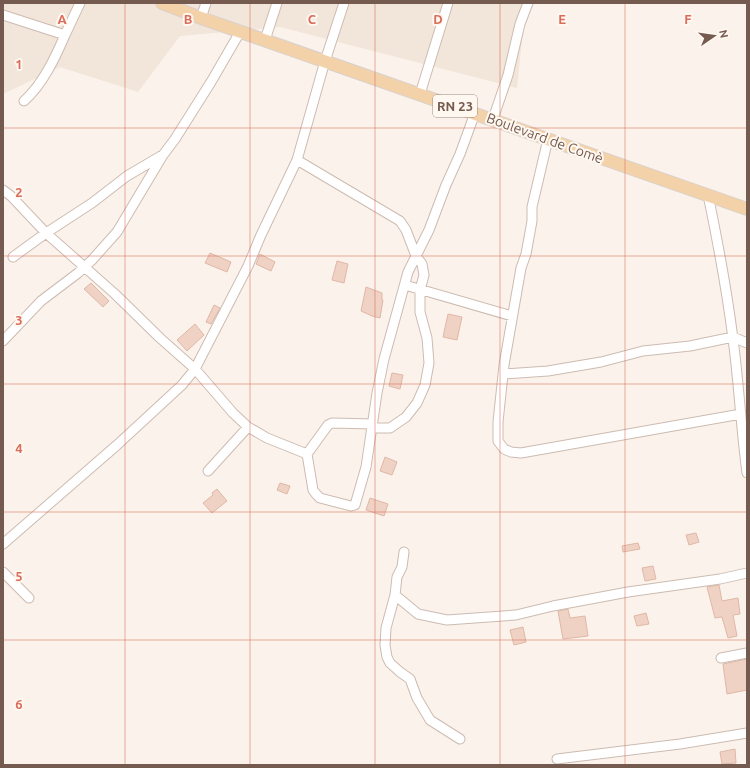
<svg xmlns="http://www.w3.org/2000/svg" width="750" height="768" font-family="Ubuntu,sans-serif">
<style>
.residential{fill:#f2e5d9}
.building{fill:#efd2c4;stroke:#e0b7a6}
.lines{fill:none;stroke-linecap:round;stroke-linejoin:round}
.minor-casing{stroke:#cdbbb1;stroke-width:11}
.major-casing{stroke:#d8d1ce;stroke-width:14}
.minor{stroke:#fff;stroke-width:9}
.major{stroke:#f4d2a9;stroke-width:12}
.grid{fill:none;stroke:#db6c5a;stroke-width:1;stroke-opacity:0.55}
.labels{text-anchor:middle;stroke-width:4;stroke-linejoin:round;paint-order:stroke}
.shield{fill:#fef8f1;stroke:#9e8980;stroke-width:1}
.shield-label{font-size:13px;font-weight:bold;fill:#755a4f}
.street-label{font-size:14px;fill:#755a4f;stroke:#fef8f1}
.grid-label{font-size:13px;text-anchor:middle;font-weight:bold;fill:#db6c5a;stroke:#fef8f1;stroke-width:4;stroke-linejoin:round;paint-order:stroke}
</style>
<rect width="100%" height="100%" fill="#fbf3eb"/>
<path class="residential" d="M 3,3 L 526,3 L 517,88 L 280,27 L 180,36 L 138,92 L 60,67 L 3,94 Z"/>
<path class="building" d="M 210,253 L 231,262 L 227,272 L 205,263 Z
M 260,254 L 275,262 L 271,271 L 256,264 Z
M 337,261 L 348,264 L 344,283 L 332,280 Z
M 91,283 L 109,301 L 103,307 L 84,289 Z
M 366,287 L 382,293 L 382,300 L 383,300 L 380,318 L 372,316 L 361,311 Z
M 214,305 L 220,308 L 211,324 L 206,322 Z
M 448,314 L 462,317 L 457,340 L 443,337 Z
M 195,324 L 204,335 L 187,351 L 177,340 Z
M 392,373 L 403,375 L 400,389 L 389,386 Z
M 385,457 L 397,462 L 392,475 L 380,471 Z
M 280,483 L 290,486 L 287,494 L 277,490 Z
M 217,489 L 227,501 L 212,513 L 203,503 L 213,495 L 212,493 Z
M 370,498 L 388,504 L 384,516 L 366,510 Z
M 696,533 L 699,542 L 689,545 L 686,535 Z
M 638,543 L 640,549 L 623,552 L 622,546 Z
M 653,566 L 656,579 L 645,581 L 642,568 Z
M 719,585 L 722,601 L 738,598 L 740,614 L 733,615 L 737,636 L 728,638 L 722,617 L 715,618 L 707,587 Z
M 568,609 L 570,618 L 585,616 L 588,636 L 563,639 L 558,611 Z
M 646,613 L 649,624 L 637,626 L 634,616 Z
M 523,627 L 526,642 L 514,645 L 510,630 Z
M 747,659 L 747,690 L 727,694 L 723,664 Z
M 735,749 L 736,763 L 722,764 L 720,752 Z"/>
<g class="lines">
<g class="minor-casing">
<path id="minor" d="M 3,15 L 65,35 L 80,3
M 201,18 L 206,3
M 265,40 L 277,3
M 420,94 L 448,3
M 24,101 C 43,84 55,58 65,35
M 493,119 L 508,75 L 520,24 L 528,3
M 548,139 L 532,207 L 532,221 L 526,254 L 521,268 L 504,365 L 498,422 L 498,441 L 504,449 L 511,452 L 521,453 L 741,414
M 297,160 L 400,221 L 406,230 L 416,256 L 422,264 L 424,275 L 420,290 L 420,312 L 427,338 L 429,363 L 425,385 L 417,403 L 406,417 L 390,428 L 372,428
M 3,190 L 11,196 L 46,233 L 115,294 L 160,338 L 195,369 L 233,413 L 248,427 L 267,438 L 307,454
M 708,195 C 718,243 727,291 733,339 C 739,384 741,428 747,473
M 13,257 L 46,233 L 92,203 L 127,176 L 161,156
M 405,285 L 512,316
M 3,341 L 41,301 L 78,273 L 92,260 L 117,232 L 163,155 L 175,139 L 211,82 L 240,32
M 503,374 L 548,371 L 601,362 L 643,351 L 690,346 L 733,337 L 747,343
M 373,424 L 332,423 L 328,425 L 307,454 L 313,490 L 316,494 L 320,498 L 351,506 L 355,505 L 366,467 L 377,393 L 384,359 L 408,272 L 429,230 L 446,185 L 460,154 L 475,113
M 208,471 L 248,427
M 3,544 L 117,445 L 182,385 L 195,369 L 248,266 L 261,235 L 297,160 L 325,61 L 344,3
M 3,572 L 29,598
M 395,595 L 397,577 L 402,567 L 404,552
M 721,658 L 747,653
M 460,739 L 430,720 L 417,698 L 410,679 L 400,672 L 390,663 L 387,657 L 385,645 L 386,628 L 395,595 L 418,614 L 447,620 L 516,615 L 553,606 L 628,592 L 720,579 L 747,573
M 557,759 L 680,744 L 747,733"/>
</g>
<g class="major-casing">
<path id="major" d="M 162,3 L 201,18 C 383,81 565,145 747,209"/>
</g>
<use href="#minor" class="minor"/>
<use href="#major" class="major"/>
</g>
<path class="grid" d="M 125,3 L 125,765M 250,3 L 250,765M 375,3 L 375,765M 500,3 L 500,765M 625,3 L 625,765M 3,128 L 747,128M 3,256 L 747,256M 3,384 L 747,384M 3,512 L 747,512M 3,640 L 747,640"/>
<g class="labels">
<rect class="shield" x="433" y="95" width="44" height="22" rx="3"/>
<g class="shield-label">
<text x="455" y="111">RN 23</text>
</g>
<g class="street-label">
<text transform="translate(545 138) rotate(20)" y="5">Boulevard de Comè</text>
</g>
</g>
<g class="grid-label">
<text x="62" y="24">A</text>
<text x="188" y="24">B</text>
<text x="312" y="24">C</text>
<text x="438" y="24">D</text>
<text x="562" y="24">E</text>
<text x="688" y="24">F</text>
<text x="19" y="69">1</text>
<text x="19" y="197">2</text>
<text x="19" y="325">3</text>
<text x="19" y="453">4</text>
<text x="19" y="581">5</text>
<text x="19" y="709">6</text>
</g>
<rect width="750" height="768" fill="none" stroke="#755a4f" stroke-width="8"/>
<g transform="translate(714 36) rotate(77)" stroke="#fef8f1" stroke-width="3" paint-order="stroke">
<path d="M0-3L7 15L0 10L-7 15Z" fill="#755a4f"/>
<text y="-6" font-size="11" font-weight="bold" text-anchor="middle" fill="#755a4f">N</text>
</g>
</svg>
